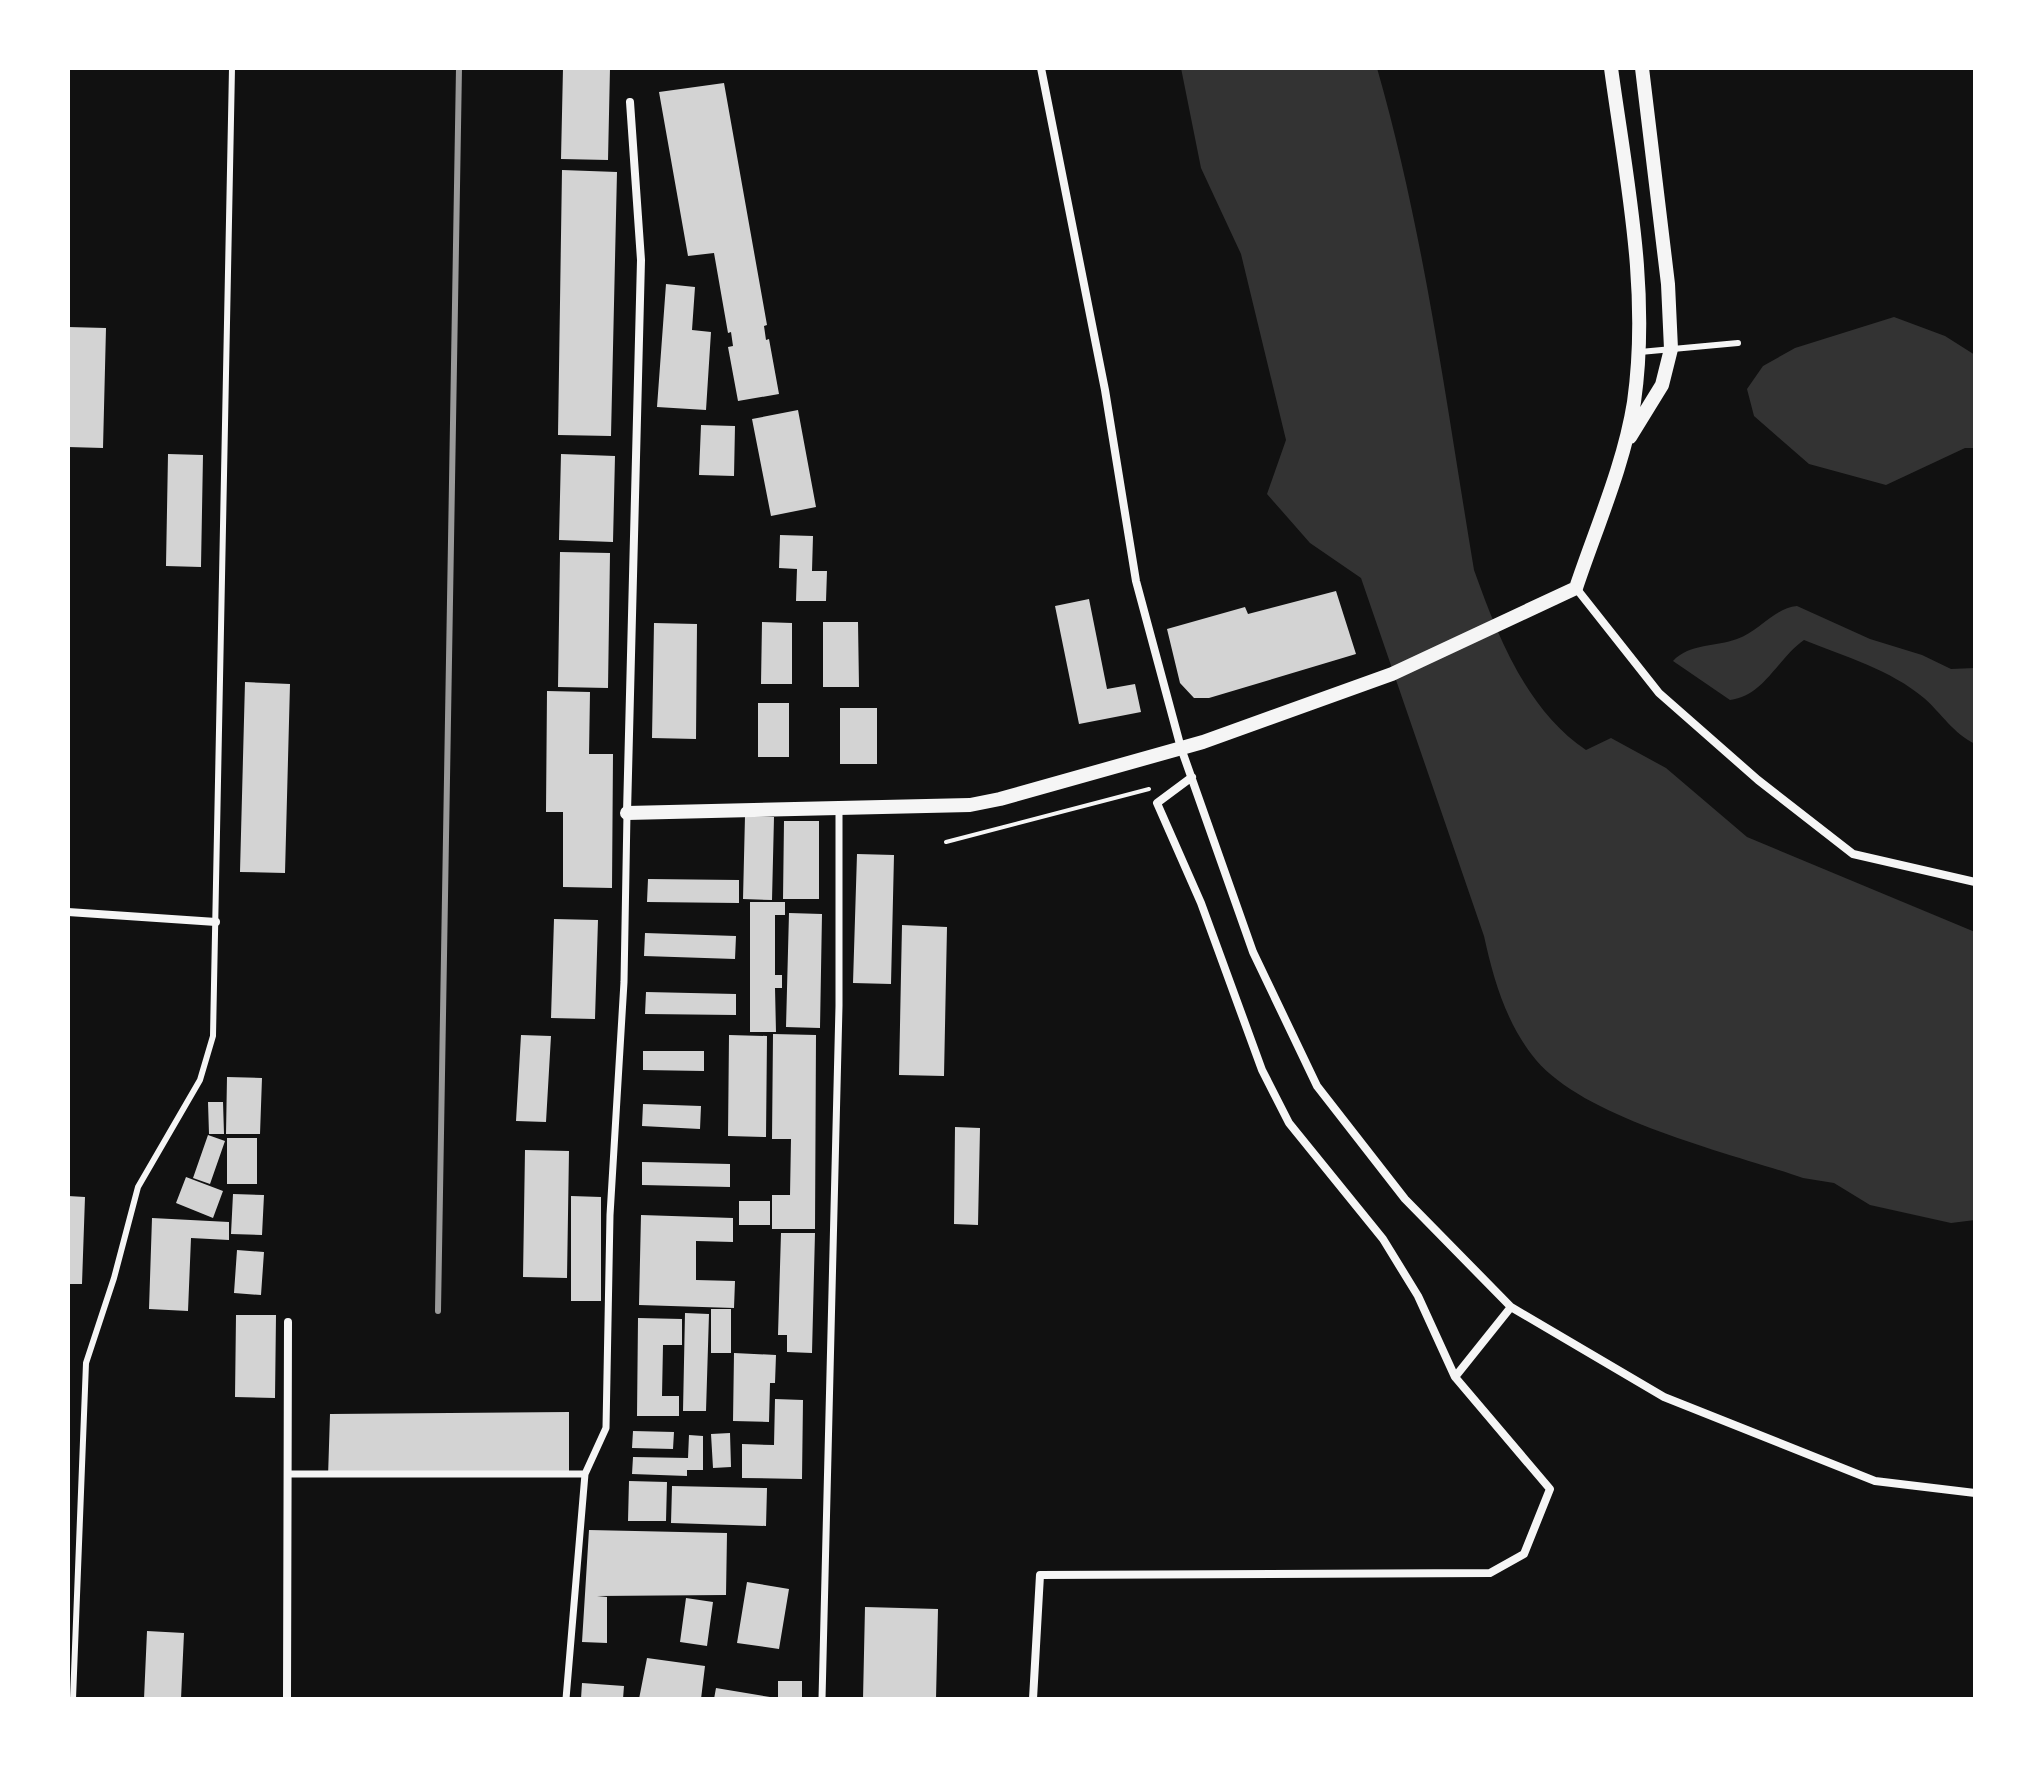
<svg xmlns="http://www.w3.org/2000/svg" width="2043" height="1767" font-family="'Roboto Condensed',sans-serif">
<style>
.water{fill:#333}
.building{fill:#d3d3d3}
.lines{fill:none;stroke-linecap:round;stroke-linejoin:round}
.path{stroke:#f5f5f5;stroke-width:4}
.service{stroke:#f5f5f5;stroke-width:6}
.pedestrian{stroke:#f5f5f5;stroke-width:7}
.minor{stroke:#f5f5f5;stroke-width:8}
.tertiary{stroke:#f5f5f5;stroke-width:14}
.rail{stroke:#9a9a9a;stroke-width:6}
</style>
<rect width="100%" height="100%" fill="#111"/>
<path class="water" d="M 1181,68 L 1377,68 C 1424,232 1446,402 1474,570 C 1497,634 1526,710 1586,750 L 1611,738 L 1666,768 L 1747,837 L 1975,932 L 1975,1220 L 1951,1223 L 1870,1205 L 1834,1183 L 1803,1178 C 1727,1152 1579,1118 1532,1055 C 1505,1020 1493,977 1484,936 L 1361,578 L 1310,543 L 1267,494 L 1286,440 L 1241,254 L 1201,168 Z
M 1894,317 L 1945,336 L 1975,355 L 1975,448 L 1965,448 L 1886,485 L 1809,464 L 1754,416 L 1747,389 L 1763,366 L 1795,348 Z
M 1797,606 L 1870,639 L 1922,655 L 1951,669 L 1975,668 L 1975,744 C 1953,733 1942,714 1924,698 C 1891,670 1844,656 1804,640 C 1777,659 1764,696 1730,700 L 1673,661 C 1690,643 1716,647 1737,639 C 1760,631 1774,608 1797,606 Z"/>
<path class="building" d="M 563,68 L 610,68 L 608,160 L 561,159 Z
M 724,83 L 767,325 L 764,326 L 766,340 L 769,339 L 779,394 L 738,401 L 728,347 L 733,346 L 731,332 L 728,333 L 714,253 L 688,256 L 659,92 Z
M 562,170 L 617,172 L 611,436 L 558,435 Z
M 666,284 L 695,287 L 692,330 L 711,332 L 706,410 L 657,407 Z
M 68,327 L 106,328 L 103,448 L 68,447 Z
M 798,410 L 816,507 L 771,516 L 752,419 Z
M 701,425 L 735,426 L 734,476 L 699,475 Z
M 168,454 L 203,455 L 201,567 L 166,566 Z
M 561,454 L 615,456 L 613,542 L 559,540 Z
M 780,535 L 813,536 L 812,571 L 827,571 L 826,601 L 796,601 L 797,569 L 779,568 Z
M 560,552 L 610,553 L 608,688 L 558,687 Z
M 1336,591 L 1356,654 L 1209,698 L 1194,698 L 1180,683 L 1167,629 L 1245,607 L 1248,614 Z
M 1089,599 L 1107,689 L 1135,684 L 1141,712 L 1079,724 L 1055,606 Z
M 762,622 L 792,623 L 792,684 L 761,684 Z
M 823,622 L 858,622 L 859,687 L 823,687 Z
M 654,623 L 697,624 L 696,739 L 652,738 Z
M 245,682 L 290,684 L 285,873 L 240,872 Z
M 547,691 L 590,692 L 589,754 L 613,754 L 612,888 L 563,887 L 563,812 L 546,812 Z
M 758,703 L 789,703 L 789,757 L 758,757 Z
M 840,708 L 877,708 L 877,764 L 840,764 Z
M 745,816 L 774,817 L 772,900 L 743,899 Z
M 784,821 L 819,821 L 819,899 L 783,899 Z
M 857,854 L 894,855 L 891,984 L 853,983 Z
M 648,879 L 739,880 L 739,903 L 647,902 Z
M 750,902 L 785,902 L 785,915 L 775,915 L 775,975 L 782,975 L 782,988 L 775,988 L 776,1032 L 750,1032 Z
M 789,913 L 822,914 L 820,1028 L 786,1027 Z
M 554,919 L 598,920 L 595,1019 L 551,1018 Z
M 902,925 L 947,927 L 944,1076 L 899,1075 Z
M 645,933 L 736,936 L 735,959 L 644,956 Z
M 646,992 L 736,994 L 736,1015 L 645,1014 Z
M 773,1034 L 816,1035 L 815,1229 L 772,1229 L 772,1195 L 790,1195 L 791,1139 L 772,1139 Z
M 521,1035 L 551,1036 L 546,1122 L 516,1121 Z
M 729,1035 L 767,1036 L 766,1137 L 728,1136 Z
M 643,1051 L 704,1051 L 704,1071 L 643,1070 Z
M 227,1077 L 262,1078 L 260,1134 L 226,1134 Z
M 208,1102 L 223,1102 L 224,1134 L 209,1134 Z
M 643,1104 L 701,1106 L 700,1129 L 642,1126 Z
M 955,1127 L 980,1128 L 978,1225 L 954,1224 Z
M 208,1135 L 225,1141 L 210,1184 L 193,1178 Z
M 227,1138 L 257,1138 L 257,1184 L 227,1184 Z
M 525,1150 L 569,1151 L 567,1278 L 523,1277 Z
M 642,1162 L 730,1164 L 730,1187 L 642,1185 Z
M 186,1177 L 223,1191 L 213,1218 L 176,1203 Z
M 233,1194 L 264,1195 L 262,1235 L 231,1234 Z
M 68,1196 L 85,1197 L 82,1284 L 68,1284 Z
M 571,1196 L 601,1197 L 601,1301 L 571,1301 Z
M 739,1201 L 770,1201 L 770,1225 L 739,1225 Z
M 641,1215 L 733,1218 L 733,1242 L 696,1241 L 696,1280 L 735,1281 L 734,1308 L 639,1305 Z
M 152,1218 L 229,1222 L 229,1240 L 191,1238 L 188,1311 L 149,1309 Z
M 781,1233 L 815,1233 L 812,1353 L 787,1352 L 787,1335 L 778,1335 Z
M 237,1250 L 264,1252 L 261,1295 L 234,1293 Z
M 711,1309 L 731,1309 L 731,1353 L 711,1353 Z
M 685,1313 L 709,1314 L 706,1411 L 683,1411 Z
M 236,1315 L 276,1315 L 275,1398 L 235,1397 Z
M 638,1318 L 682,1319 L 682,1345 L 663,1345 L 662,1396 L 679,1396 L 679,1416 L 637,1416 Z
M 734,1353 L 776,1355 L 775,1383 L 770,1383 L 769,1422 L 733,1421 Z
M 775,1399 L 803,1400 L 802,1479 L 742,1478 L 742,1444 L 774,1445 Z
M 569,1412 L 569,1473 L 328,1477 L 330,1414 Z
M 633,1431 L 674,1432 L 673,1449 L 632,1448 Z
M 730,1433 L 731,1467 L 713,1468 L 711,1434 Z
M 689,1435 L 703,1436 L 703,1470 L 687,1470 L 687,1476 L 632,1474 L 633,1457 L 688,1458 Z
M 629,1481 L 667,1482 L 666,1521 L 628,1521 Z
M 672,1486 L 767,1488 L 766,1526 L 671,1523 Z
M 589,1530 L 727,1533 L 726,1595 L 597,1596 L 607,1597 L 607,1643 L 582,1642 Z
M 747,1582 L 789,1589 L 779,1649 L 737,1643 Z
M 686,1598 L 713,1602 L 707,1646 L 680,1642 Z
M 865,1607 L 938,1609 L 936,1699 L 863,1699 Z
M 147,1631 L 184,1633 L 181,1699 L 144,1699 Z
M 647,1658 L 705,1666 L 701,1699 L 639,1699 Z
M 778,1681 L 802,1681 L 802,1699 L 778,1699 Z
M 582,1683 L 624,1686 L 623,1699 L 581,1699 Z
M 716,1688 L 770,1697 L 770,1699 L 714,1699 Z"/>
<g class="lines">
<path class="path" d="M 946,842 L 1149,789"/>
<path class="service" d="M 1640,352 L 1738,343
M 73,1699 L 86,1363 L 114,1278 L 138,1187 L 200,1080 L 213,1036 L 232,68"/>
<path class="pedestrian" d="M 288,1474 L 585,1474
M 566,1699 L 585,1474 L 606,1428 L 610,1215 L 624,982 L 627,813
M 822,1699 L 839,1006 L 839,809"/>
<path class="minor" d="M 1041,68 L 1105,390 L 1136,581 L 1181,748 L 1253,952 L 1317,1086 L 1405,1199 L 1511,1307 L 1664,1397 L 1875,1481 L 1975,1493
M 1576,588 L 1659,693 L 1758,780 L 1853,854 L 1975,882
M 1192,777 L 1157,803 L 1201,903 L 1262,1070 L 1289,1123 L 1383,1239 L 1418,1296 L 1455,1377
M 627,813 L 641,260 L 630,102
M 68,912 L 216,922
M 287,1699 L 288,1322
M 1033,1699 L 1040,1575 L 1490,1573 L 1524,1554 L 1550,1489 L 1455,1377 L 1511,1307"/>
<path class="tertiary" d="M 1630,437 L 1662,385 L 1671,349 L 1668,284 L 1642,68
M 627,813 L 970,805 L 1000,799 L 1203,742 L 1392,674 L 1576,588 C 1596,528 1624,465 1634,402 C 1650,290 1626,178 1611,68"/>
<path class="rail" d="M 438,1311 L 459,68"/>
</g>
<rect width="2043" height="1767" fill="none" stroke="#ffffff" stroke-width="140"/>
</svg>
